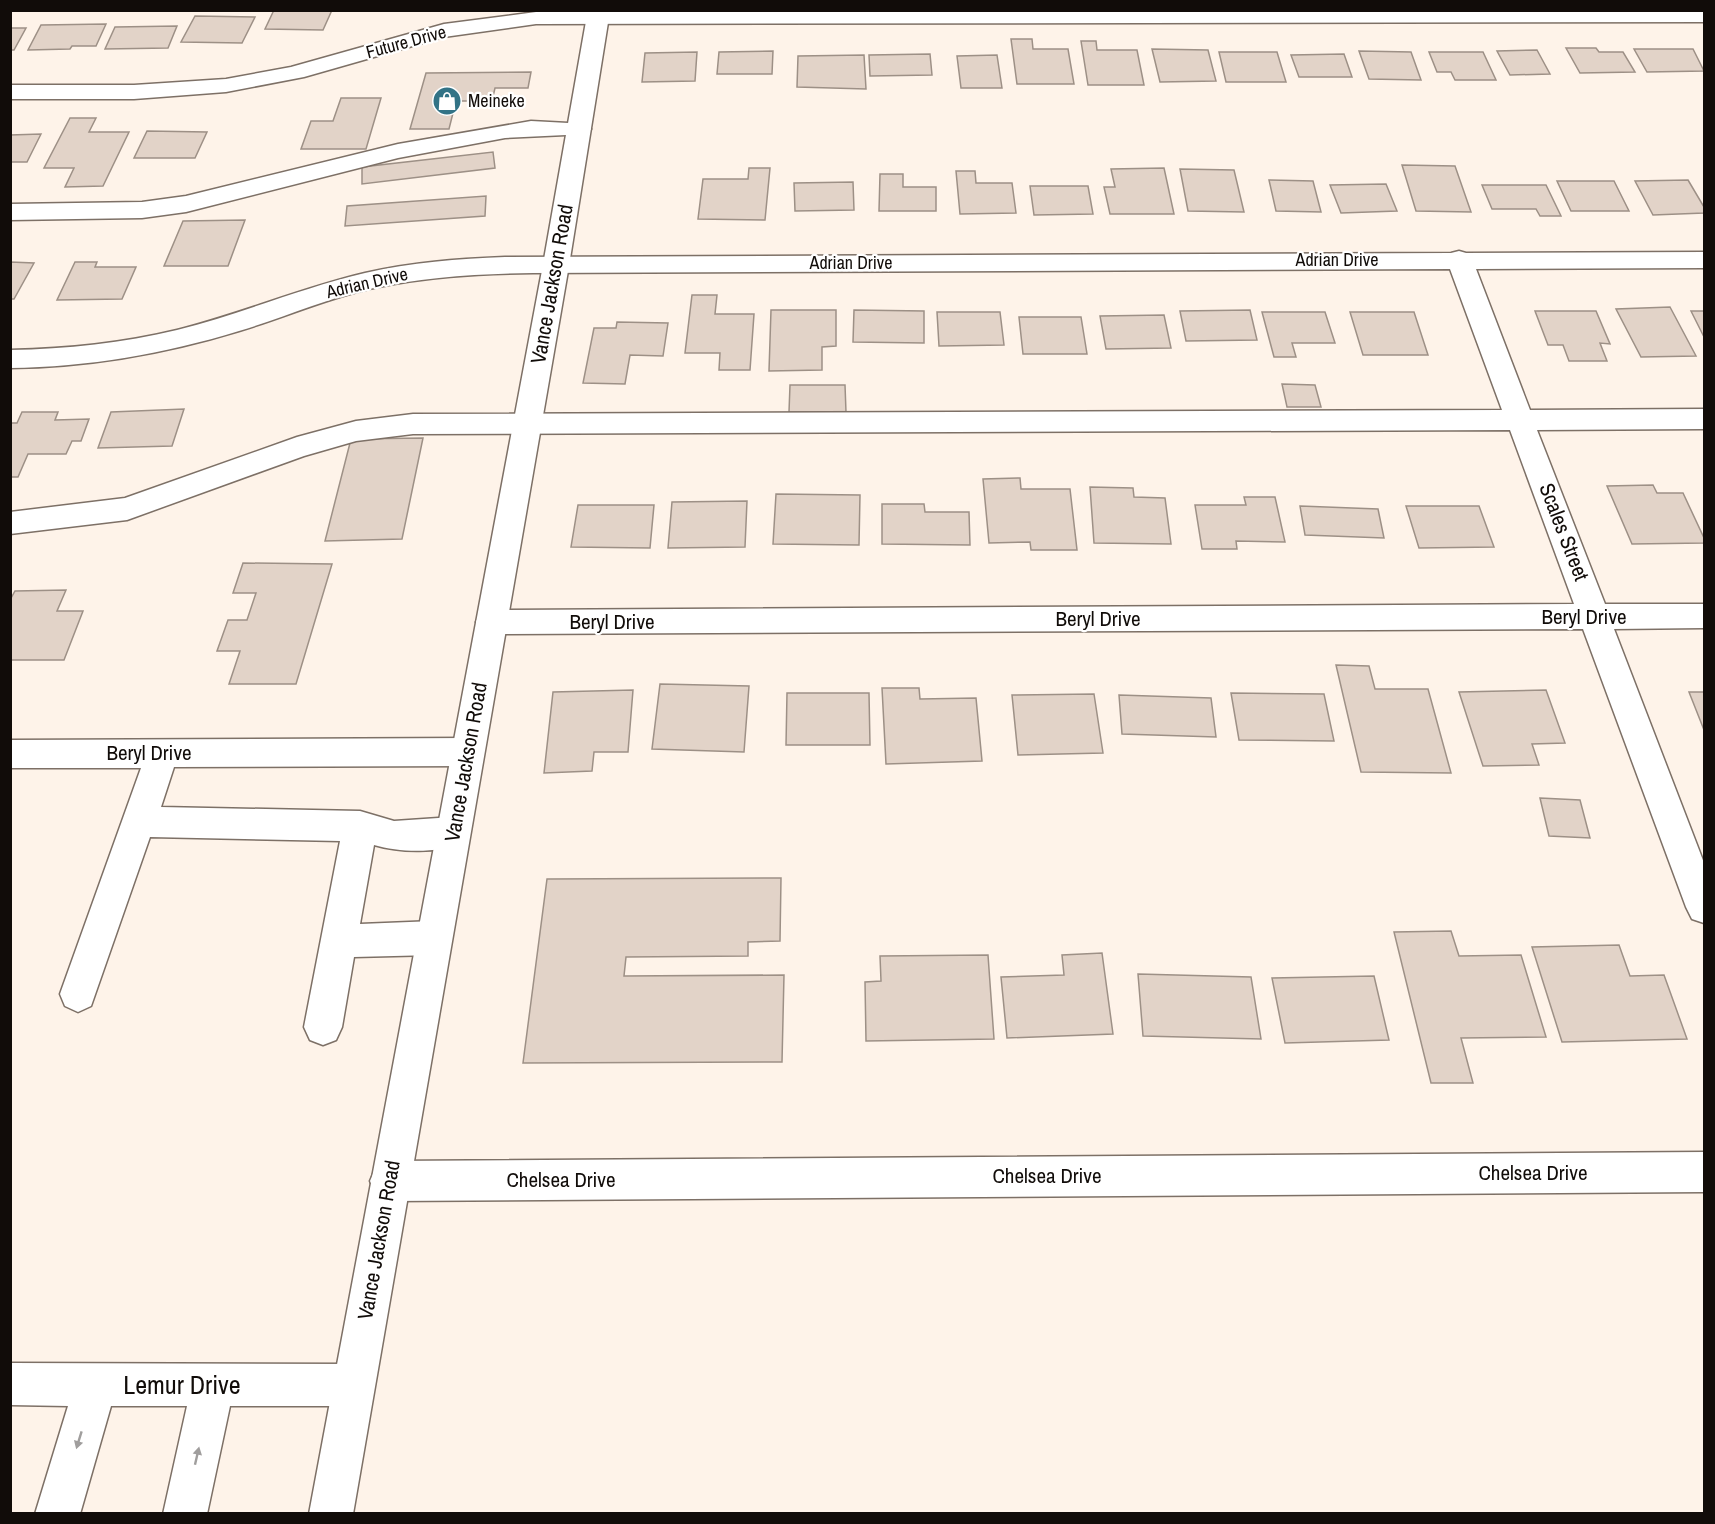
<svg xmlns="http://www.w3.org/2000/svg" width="1715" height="1524" font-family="'Archivo Narrow',sans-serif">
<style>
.building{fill:#e2d3c8;stroke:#9d9086;stroke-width:1.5}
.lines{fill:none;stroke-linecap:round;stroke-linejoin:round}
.minor-casing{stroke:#7d7066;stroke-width:3}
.major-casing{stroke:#7d7066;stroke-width:3}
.minor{fill:#fff;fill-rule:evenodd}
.major{fill:#fff;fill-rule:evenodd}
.oneway{fill:#a09e9d}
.labels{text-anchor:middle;stroke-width:4.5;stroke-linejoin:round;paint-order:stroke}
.far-street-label{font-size:18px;fill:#110c09;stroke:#fff}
.far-poi-label{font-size:18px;fill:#110c09;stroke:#fff;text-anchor:start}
.street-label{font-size:21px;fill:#110c09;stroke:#fff}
.near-street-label{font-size:26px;fill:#110c09;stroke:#fff}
</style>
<rect width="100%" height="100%" fill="#fef3e9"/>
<path class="building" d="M 274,10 L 332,10 L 323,30 L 265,29 Z
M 195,16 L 255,17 L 242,43 L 181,42 Z
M 106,24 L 96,46 L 72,46 L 70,49 L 28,50 L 41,25 Z
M 177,26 L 168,48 L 105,49 L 115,27 Z
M 10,28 L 26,28 L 14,50 L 10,50 Z
M 1011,39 L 1032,39 L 1033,49 L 1068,49 L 1074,84 L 1017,84 Z
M 1081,41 L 1096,41 L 1097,50 L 1137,50 L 1144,85 L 1088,85 Z
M 1566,48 L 1596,48 L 1599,52 L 1623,52 L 1635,72 L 1580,73 Z
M 1152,49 L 1208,50 L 1216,81 L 1160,82 Z
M 1634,49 L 1693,49 L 1704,71 L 1647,72 Z
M 1537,50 L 1550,74 L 1510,75 L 1497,51 Z
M 773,51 L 772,74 L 717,74 L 719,52 Z
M 1359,51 L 1411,52 L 1421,80 L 1369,79 Z
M 697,52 L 695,81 L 642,82 L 645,53 Z
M 1219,52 L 1277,52 L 1286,82 L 1226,82 Z
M 1429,52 L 1483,52 L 1496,80 L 1455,80 L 1451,72 L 1437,72 Z
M 930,54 L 932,75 L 870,76 L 869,55 Z
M 1344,54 L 1352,77 L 1299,77 L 1291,55 Z
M 864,55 L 866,89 L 797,87 L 798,56 Z
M 997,55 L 1002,88 L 961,88 L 957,56 Z
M 531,72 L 528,88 L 495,88 L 492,101 L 456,101 L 449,129 L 410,129 L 426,73 Z
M 341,98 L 381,98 L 366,149 L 301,149 L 311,121 L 333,121 Z
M 70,118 L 96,118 L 89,132 L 129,132 L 103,186 L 65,187 L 74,168 L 44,168 Z
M 147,131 L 207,132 L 195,158 L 134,158 Z
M 41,134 L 27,162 L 10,162 L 10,135 Z
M 493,152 L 495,168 L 362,184 L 362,167 Z
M 1402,165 L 1455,166 L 1471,212 L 1416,211 Z
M 749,168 L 770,168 L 765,220 L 698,219 L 703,179 L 748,179 Z
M 1164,168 L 1174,214 L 1110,214 L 1104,187 L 1115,187 L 1111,169 Z
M 1180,169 L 1234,170 L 1244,212 L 1188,211 Z
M 956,171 L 975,171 L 976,183 L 1012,183 L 1016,213 L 960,214 Z
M 880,174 L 903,174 L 903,187 L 936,187 L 936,211 L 879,211 Z
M 1269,180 L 1313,181 L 1321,212 L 1276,211 Z
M 1688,180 L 1704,207 L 1704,213 L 1653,215 L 1635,181 Z
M 1557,181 L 1614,181 L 1629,211 L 1571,211 Z
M 853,182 L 854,210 L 795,211 L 794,183 Z
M 1386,184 L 1397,211 L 1341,213 L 1330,185 Z
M 1482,185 L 1546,185 L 1561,216 L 1540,216 L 1536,209 L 1492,209 Z
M 1030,186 L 1088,186 L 1093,214 L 1034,215 Z
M 486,196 L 485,216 L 345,226 L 347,206 Z
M 245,220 L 228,266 L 164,266 L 183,221 Z
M 10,262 L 34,263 L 14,299 L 10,299 Z
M 75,262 L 97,262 L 95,267 L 136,267 L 122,299 L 57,300 Z
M 692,295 L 717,295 L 715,314 L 754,314 L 750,370 L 719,370 L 720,353 L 685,353 Z
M 1670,307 L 1696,356 L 1641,357 L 1616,309 Z
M 771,310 L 836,310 L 836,346 L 822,347 L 822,370 L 769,371 Z
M 854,310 L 924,311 L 924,343 L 853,342 Z
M 1250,310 L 1257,340 L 1186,341 L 1180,311 Z
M 1535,311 L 1596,311 L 1610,344 L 1600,343 L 1607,361 L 1569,361 L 1563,345 L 1548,345 Z
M 1691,311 L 1704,311 L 1704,337 Z
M 937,312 L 1000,312 L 1004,345 L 939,346 Z
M 1262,312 L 1325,312 L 1335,343 L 1292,343 L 1296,357 L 1274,357 Z
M 1350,312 L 1414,312 L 1428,355 L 1363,355 Z
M 1164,315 L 1171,348 L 1106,349 L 1100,316 Z
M 1019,317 L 1081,317 L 1087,354 L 1023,354 Z
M 617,322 L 668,323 L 663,356 L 630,355 L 625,384 L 583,383 L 594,328 L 616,328 Z
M 1282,384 L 1315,385 L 1321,407 L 1287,407 Z
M 790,385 L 845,385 L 846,412 L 789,412 Z
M 184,409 L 172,446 L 98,448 L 111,412 Z
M 22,412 L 58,412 L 55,420 L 89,419 L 81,441 L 72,441 L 66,454 L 28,454 L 18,477 L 10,477 L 10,423 L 17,423 Z
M 423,438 L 402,539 L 325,541 L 351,439 Z
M 1020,478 L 1021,489 L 1070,489 L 1077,550 L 1031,550 L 1030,542 L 989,543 L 983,479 Z
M 1653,485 L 1657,493 L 1683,493 L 1704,538 L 1704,543 L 1632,544 L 1607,486 Z
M 1090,487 L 1133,488 L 1134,497 L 1165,498 L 1171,544 L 1094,543 Z
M 776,494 L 860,495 L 859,545 L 773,544 Z
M 1244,497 L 1275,497 L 1285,542 L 1236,541 L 1237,549 L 1202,549 L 1195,505 L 1246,505 Z
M 747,501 L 745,547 L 668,548 L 672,502 Z
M 882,504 L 924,504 L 925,512 L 969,512 L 970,545 L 882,544 Z
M 578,505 L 654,505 L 650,548 L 571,547 Z
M 1300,506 L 1378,509 L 1384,538 L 1305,535 Z
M 1406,506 L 1479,506 L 1494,547 L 1419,548 Z
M 243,563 L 332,564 L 296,684 L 229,684 L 240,651 L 217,651 L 228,620 L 247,620 L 256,593 L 233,593 Z
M 66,590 L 57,611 L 83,611 L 64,660 L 10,660 L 10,600 L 15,591 Z
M 1336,665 L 1369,666 L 1375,689 L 1428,689 L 1451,773 L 1361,772 Z
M 660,684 L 749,686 L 744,752 L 652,749 Z
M 882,688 L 919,688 L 920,699 L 976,698 L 982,761 L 886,764 Z
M 633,690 L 628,752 L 594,752 L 592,771 L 544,773 L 553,692 Z
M 1546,690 L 1565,743 L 1532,744 L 1539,765 L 1483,766 L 1459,692 Z
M 1689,692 L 1704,692 L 1704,730 Z
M 787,693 L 869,693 L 870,745 L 786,745 Z
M 1231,693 L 1324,694 L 1334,741 L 1239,740 Z
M 1094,694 L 1103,753 L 1018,755 L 1012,695 Z
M 1119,695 L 1211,698 L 1216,737 L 1122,734 Z
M 1540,798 L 1580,800 L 1590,838 L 1549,836 Z
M 781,878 L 780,941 L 748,942 L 748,956 L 626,957 L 624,976 L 784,975 L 782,1062 L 523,1063 L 547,879 Z
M 1451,931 L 1459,956 L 1521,955 L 1546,1037 L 1461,1038 L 1473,1083 L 1431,1083 L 1394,932 Z
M 1619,945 L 1630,976 L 1664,975 L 1687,1039 L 1562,1042 L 1532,947 Z
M 1102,953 L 1113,1034 L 1007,1038 L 1001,977 L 1064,975 L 1062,955 Z
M 988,955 L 994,1039 L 866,1041 L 865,982 L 881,981 L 880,956 Z
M 1138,974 L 1251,977 L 1261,1039 L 1143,1036 Z
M 1374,976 L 1389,1040 L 1285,1043 L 1272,978 Z"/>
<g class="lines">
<g class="minor-casing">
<path id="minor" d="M 1704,10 L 1704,22 L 536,24 L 444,37 L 304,77 L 226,92 L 134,99 L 10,99 L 10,85 L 134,85 L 226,79 L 291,67 L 444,24 L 536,12 Z
M 531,121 L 587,124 L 591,129 L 587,134 L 505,138 L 398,158 L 186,212 L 142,218 L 10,220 L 10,204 L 142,202 L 186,196 L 398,144 Z
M 1459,251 L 1466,253 L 1704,252 L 1704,268 L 1476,269 L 1530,410 L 1704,409 L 1704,429 L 1537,430 L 1605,604 L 1704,604 L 1704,628 L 1614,629 L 1704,863 L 1704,923 L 1692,919 L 1686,907 L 1583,629 L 491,634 L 480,631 L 476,622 L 480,613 L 491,610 L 1574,604 L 1510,430 L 413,434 L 356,441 L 304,456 L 127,520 L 10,534 L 10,512 L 125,498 L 297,437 L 356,421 L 413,414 L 1502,410 L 1450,269 L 533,273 C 477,274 423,277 369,289 C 325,299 283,318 239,331 C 164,354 89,367 10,368 L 10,350 C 67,349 123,343 177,330 C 241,314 301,288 365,273 C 411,262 458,259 505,257 L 1451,253 Z
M 468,738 L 480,742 L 484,752 L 480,762 L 468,766 L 174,767 L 161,807 L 360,811 L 394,821 L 453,817 L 465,821 L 470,832 L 465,843 C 438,853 401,853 374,845 L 360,924 L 434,921 L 447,926 L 452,938 L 447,950 L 434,955 L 354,957 L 342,1027 L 336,1040 L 323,1045 L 310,1040 L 304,1027 L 340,841 L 150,837 L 91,1006 L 78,1012 L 65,1006 L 60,994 L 141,768 L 10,768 L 10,740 Z
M 1704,1152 L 1704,1192 L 390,1201 L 376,1195 L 370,1181 L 376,1167 L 390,1161 Z
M 10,1363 L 353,1364 L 368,1370 L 374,1385 L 368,1400 L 353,1406 L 230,1406 L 207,1514 L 163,1514 L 187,1406 L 111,1406 L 80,1514 L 35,1514 L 68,1406 L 10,1405 Z"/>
</g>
<g class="major-casing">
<path id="major" d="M 588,10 L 610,10 L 569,265 L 353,1514 L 309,1514 L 543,265 Z"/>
</g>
<use href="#minor" class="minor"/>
<use href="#major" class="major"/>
</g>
<defs><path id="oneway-solid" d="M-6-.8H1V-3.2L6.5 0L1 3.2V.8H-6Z" transform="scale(1.5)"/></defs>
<g class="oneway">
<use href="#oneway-solid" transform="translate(79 1440) rotate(107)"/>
<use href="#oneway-solid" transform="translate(197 1456) rotate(-77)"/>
</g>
<defs>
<g id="shop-disc" transform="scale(1.5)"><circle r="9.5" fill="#327386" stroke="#fff"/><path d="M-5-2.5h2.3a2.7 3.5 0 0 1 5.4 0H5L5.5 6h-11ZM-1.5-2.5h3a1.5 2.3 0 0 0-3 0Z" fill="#fff"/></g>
</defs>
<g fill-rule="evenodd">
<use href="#shop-disc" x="447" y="101"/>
</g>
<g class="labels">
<g class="far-street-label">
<text transform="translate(406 42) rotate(-15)" y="6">Future Drive</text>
<text x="1337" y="266">Adrian Drive</text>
<text x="851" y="269">Adrian Drive</text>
<text transform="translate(367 283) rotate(-13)" y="6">Adrian Drive</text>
</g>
<g class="far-poi-label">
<text x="468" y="107">Meineke</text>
</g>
<g class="street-label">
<text transform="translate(552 284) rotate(-80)" y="7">Vance Jackson Road</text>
<text transform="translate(1564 532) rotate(69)" y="7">Scales Street</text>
<text x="1584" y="624">Beryl Drive</text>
<text x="1098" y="626">Beryl Drive</text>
<text x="612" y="629">Beryl Drive</text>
<text x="149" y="760">Beryl Drive</text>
<text transform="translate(466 762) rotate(-80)" y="7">Vance Jackson Road</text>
<text x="1533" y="1180">Chelsea Drive</text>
<text x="1047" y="1183">Chelsea Drive</text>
<text x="561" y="1187">Chelsea Drive</text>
<text transform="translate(379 1240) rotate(-80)" y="7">Vance Jackson Road</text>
</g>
<g class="near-street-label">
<text x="182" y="1394">Lemur Drive</text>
</g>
</g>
<rect width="1715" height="1524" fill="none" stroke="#110c09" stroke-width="24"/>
</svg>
